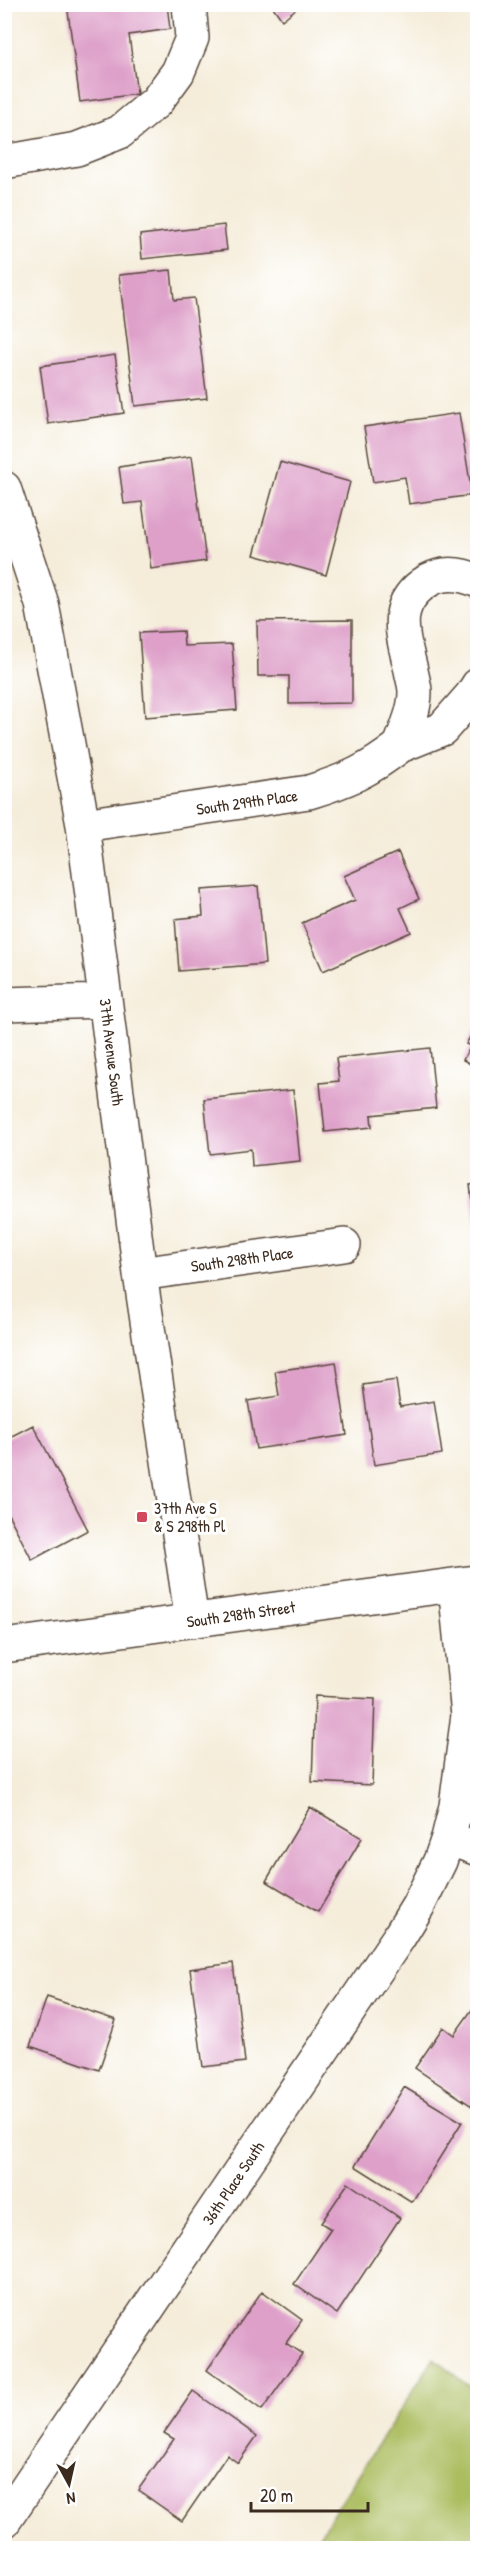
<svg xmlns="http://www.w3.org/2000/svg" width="482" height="2553" font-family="'Patrick Hand',sans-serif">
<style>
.green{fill:#acbd60;stroke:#74743f;stroke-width:1.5}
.building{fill:#dea0c9}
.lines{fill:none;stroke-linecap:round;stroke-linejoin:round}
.minor-casing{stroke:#57473a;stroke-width:36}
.minor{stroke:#fff;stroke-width:33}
.poi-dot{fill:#d1495b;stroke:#fff;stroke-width:2}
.labels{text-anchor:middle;stroke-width:6;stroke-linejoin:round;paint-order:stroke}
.street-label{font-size:16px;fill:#3b2a1e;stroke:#fff}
.poi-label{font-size:16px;fill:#3b2a1e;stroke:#fff;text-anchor:start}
</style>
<rect width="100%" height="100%" fill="#fff"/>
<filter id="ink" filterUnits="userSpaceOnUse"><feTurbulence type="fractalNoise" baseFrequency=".0167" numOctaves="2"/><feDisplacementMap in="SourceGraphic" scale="12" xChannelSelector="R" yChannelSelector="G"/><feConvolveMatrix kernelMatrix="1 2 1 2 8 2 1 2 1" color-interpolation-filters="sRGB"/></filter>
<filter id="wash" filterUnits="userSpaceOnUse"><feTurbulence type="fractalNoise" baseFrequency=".008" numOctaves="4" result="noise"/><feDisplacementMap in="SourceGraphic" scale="24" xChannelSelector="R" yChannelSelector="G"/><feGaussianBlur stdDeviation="1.35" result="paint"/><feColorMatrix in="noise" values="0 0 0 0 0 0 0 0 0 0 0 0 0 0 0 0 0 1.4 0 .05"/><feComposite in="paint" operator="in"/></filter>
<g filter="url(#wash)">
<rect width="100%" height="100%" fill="#f5edda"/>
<path class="green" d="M 434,2358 L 477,2392 L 477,2548 L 311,2548 Z"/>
<g id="blocks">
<path class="building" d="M 67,4 L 167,4 L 170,29 L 129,35 L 137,94 L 80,102 Z
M 271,4 L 302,4 L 282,20 Z
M 224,225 L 227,250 L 142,259 L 140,235 Z
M 171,270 L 174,300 L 194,298 L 207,398 L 135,406 L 119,275 Z
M 115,355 L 124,413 L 48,424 L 40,366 Z
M 459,413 L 472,495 L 409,504 L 405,477 L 373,482 L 364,427 Z
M 192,456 L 206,561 L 151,569 L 142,502 L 124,504 L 119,467 Z
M 280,462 L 350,482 L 326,575 L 254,555 Z
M 352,620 L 352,703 L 289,704 L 289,676 L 258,676 L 257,621 Z
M 183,631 L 184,646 L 232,644 L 237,710 L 145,717 L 139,633 Z
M 398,852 L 419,899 L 400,908 L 411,932 L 323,971 L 302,923 L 355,900 L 344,876 Z
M 258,886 L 265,964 L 179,971 L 175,919 L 203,916 L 201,890 Z
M 478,1023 L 478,1068 L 463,1060 L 471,1046 L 466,1044 Z
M 430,1048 L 436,1108 L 371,1115 L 372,1127 L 325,1132 L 320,1083 L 339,1081 L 336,1058 Z
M 293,1090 L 300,1161 L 252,1166 L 251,1149 L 210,1154 L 204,1099 Z
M 478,1184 L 478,1233 L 476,1233 L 470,1185 Z
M 336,1362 L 347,1435 L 256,1449 L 248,1401 L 279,1396 L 275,1371 Z
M 396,1380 L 400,1407 L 434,1401 L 442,1454 L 374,1465 L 363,1385 Z
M 33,1425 L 88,1530 L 32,1560 L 4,1506 L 4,1440 Z
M 315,1696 L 375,1699 L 372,1785 L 312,1782 Z
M 310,1807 L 362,1838 L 318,1912 L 266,1881 Z
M 233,1963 L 245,2062 L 203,2067 L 190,1969 Z
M 47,1997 L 116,2020 L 99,2070 L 30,2046 Z
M 478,2001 L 478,2110 L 415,2068 L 443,2027 L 454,2035 Z
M 404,2087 L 462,2122 L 412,2202 L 355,2166 Z
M 348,2183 L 400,2218 L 337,2314 L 294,2284 L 331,2229 L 321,2223 Z
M 262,2291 L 302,2320 L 286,2343 L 302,2354 L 262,2410 L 207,2370 Z
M 193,2391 L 257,2436 L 238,2463 L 227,2455 L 182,2521 L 138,2490 L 174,2439 L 164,2433 Z"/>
</g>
</g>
<g filter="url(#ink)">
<use href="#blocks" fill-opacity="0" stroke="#57473a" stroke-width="1.5"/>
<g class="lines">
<g class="minor-casing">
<path id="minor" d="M 4,162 L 77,149 L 120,132 L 156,102 L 178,72 L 192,38 L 189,4
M 4,488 L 42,604 L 83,825 L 140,1274 L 192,1621
M 478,581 C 462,574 445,571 429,580 C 391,603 402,633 411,670 C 412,677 415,685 415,692 C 415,711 406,729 400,746 L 442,729 L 471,696 L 478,685
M 83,825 L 309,792 C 348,780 368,771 400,746
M 4,1004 L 105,1001
M 140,1274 L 344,1245
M 4,1646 L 475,1582
M 448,1838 L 478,1849
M 4,2521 L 399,1937 L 418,1906 L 440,1861 L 448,1838 L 456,1806 L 468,1715 L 455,1585"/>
</g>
<use href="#minor" class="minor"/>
</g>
</g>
<rect class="poi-dot" x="136" y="1511" width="12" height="12" rx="3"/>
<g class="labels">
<g class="street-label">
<text transform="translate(247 802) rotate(-8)" y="6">South 299th Place</text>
<text transform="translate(112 1052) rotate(83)" y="6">37th Avenue South</text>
<text transform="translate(242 1259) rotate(-8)" y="6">South 298th Place</text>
<text transform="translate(241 1614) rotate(-8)" y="6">South 298th Street</text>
<text transform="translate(233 2183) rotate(-56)" y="6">36th Place South</text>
</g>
<g class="poi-label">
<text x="154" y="1514">37th Ave S<tspan x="154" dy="18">&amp; S 298th Pl</tspan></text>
</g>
</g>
<rect width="482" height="2553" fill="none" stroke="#fff" stroke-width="24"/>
<g transform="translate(69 2484) rotate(172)" stroke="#ffffff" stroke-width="4.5" paint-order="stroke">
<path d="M0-4.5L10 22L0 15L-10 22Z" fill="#3b2a1e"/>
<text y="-9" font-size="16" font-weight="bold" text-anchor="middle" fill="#3b2a1e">N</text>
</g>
<path d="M251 2502v9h117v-9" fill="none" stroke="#3b2a1e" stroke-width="3"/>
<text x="260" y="2502" font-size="18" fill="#3b2a1e" stroke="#ffffff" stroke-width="4.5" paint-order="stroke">20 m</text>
</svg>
